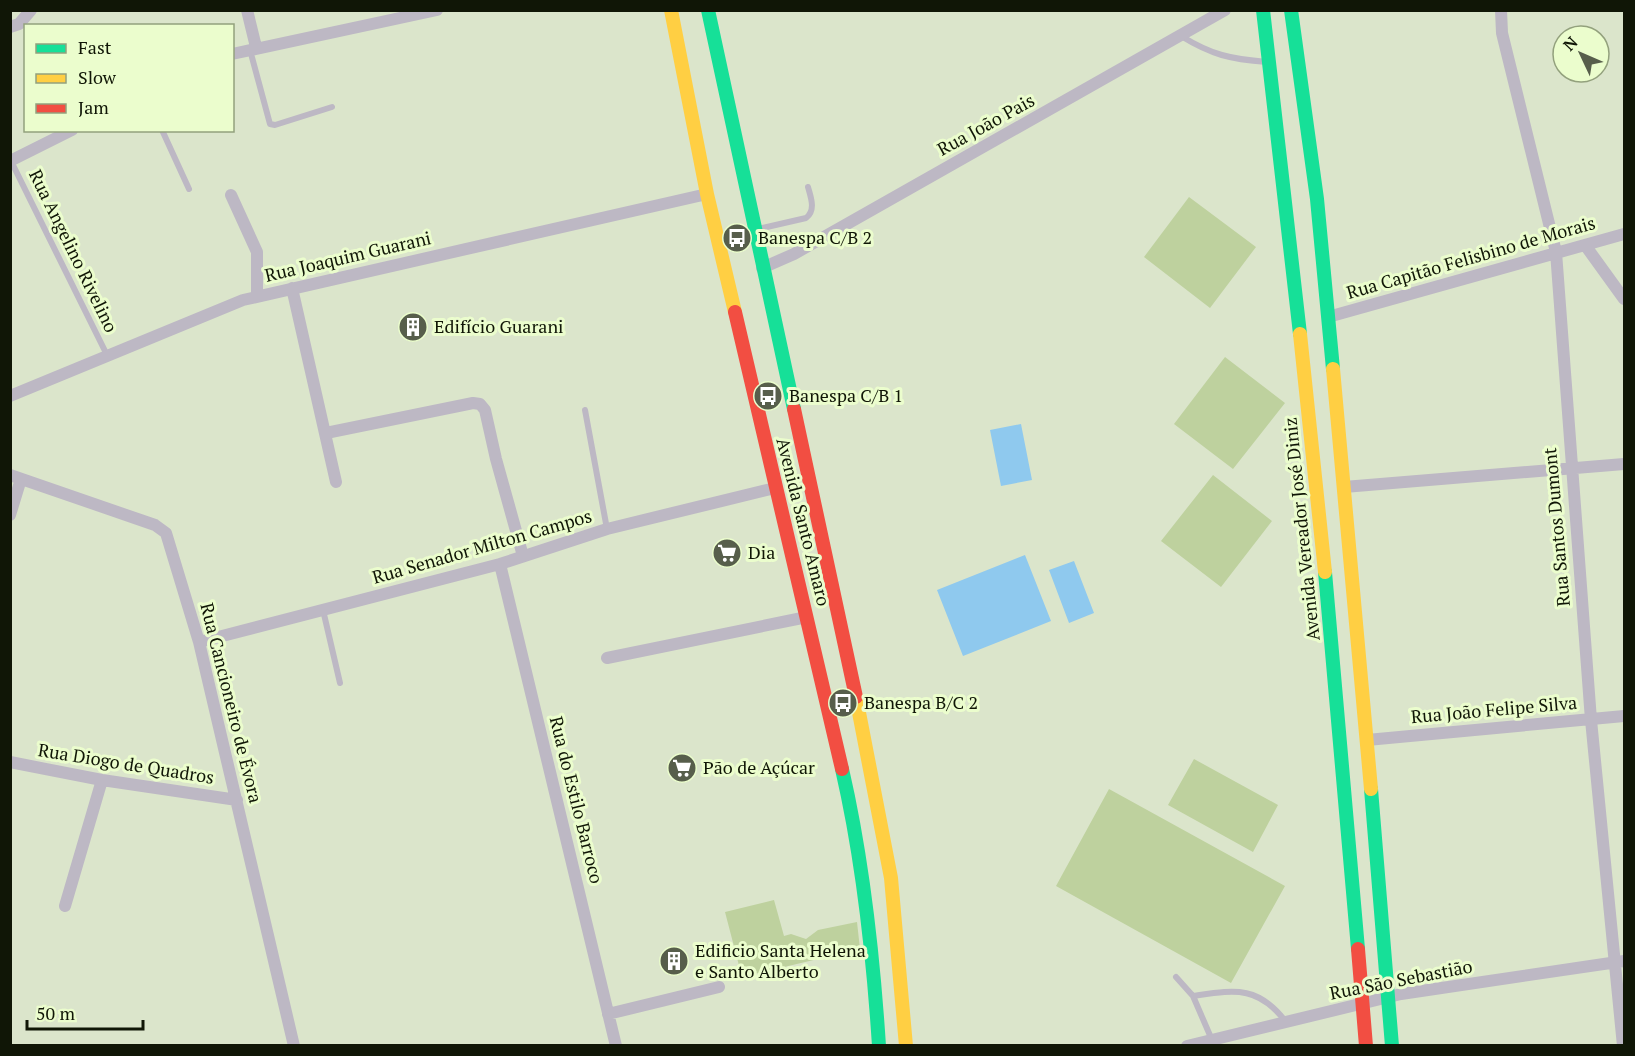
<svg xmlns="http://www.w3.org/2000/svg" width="1635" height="1056" font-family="'PT Serif',serif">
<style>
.green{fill:#bed19e}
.water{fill:#8fc9ee}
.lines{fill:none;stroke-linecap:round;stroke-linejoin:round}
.lane{stroke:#bdb8c4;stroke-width:6}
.street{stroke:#bdb8c4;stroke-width:12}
.fast{stroke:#16e098;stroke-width:14}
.slow{stroke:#ffcf43;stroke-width:14}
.jam{stroke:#f24e42;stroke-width:14}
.labels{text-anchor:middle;stroke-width:6;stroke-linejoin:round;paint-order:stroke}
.street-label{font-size:18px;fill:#101606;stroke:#ebfdcd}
.poi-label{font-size:18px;fill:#101606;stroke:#ebfdcd;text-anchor:start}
</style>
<rect width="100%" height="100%" fill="#dbe5cb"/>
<path class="green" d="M 1189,197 L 1256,247 L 1210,308 L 1144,257 Z
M 1225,357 L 1285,403 L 1233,469 L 1174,424 Z
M 1213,475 L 1272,521 L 1221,587 L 1161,541 Z
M 1194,759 L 1278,805 L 1253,852 L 1168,805 Z
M 1109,789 L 1285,886 L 1231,983 L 1056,886 Z
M 774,900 L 784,936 L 791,934 L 806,939 L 818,930 L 857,922 L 860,949 L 742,977 L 725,912 Z"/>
<path class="water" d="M 1021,424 L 1032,480 L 1001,486 L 990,430 Z
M 1025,555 L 1051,621 L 963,656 L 937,590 Z
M 1074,561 L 1094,613 L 1069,623 L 1049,570 Z"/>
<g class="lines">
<path class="lane" d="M 1181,36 C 1212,55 1230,59 1267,62
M 250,50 L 270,124 L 275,125 L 332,107
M 162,130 L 189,189
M 11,161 L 107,355
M 758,229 L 806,218 C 816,210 811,198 808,187
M 585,410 L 607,529
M 323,610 L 340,683
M 1176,977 L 1193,996 L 1212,1040
M 1193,996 C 1235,990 1258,985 1286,1022"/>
<path class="street" d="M 247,10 L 256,47
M 1501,10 L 1502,33 L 1556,252 L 1591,720 L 1623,1046
M 10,27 L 19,24 L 31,10
M 232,54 L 437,10
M 10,161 L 72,130
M 231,195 L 257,252 L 257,297
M 1585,245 L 1624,299
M 762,268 L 794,254 L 1225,10
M 292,288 L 336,482
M 1328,317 L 1624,234
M 10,396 L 243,300 L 707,194
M 326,433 L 473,403 L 480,404 L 485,410 L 496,459 L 523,556
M 10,475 L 155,525 L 166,533 L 199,642 L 294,1046
M 1344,487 L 1624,464
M 10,515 L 21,479
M 500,564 L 616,1046
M 199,642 L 500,564 L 607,529 L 775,488
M 607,658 L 807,617
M 1367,740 L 1624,716
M 10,762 L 102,780 L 237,800
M 65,906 L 102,780
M 608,1014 L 719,987
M 1187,1046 L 1401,994 L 1624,961"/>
<path class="fast" d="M 708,10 L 794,409
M 1263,10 L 1300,334
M 1291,10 L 1317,199 L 1333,369
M 1325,572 L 1358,949
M 842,769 C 863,860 873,953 879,1046
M 1371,789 L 1392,1046"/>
<path class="slow" d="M 671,10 L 707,194 L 735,312
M 1300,334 L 1325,572
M 1333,369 L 1371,789
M 856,697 L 891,878 L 906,1046"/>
<path class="jam" d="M 735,312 L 842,769
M 794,409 L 856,697
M 1358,949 L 1366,1046"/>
</g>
<defs>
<g id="bus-disc" transform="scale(1.5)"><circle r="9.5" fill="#575e4b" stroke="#ebfdcd"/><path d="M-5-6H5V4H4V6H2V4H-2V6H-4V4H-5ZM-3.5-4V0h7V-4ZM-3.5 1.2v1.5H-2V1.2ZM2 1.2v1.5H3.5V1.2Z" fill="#fff"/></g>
<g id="building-disc" transform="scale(1.5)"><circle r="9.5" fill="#575e4b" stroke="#ebfdcd"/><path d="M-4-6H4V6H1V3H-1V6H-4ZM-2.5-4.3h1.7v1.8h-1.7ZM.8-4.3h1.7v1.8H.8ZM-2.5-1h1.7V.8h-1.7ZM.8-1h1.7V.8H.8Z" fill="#fff"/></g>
<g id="supermarket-disc" transform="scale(1.5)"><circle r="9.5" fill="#575e4b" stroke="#ebfdcd"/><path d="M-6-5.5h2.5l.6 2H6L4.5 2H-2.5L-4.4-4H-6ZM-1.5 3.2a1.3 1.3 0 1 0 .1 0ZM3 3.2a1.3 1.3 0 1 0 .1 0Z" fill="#fff"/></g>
</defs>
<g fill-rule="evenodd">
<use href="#bus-disc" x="737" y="238"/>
<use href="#building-disc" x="413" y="327"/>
<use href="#bus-disc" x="768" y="396"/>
<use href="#supermarket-disc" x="727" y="553"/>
<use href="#bus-disc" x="843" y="703"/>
<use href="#supermarket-disc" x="682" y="768"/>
<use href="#building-disc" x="674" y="961"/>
</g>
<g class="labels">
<g class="street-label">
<text transform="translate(986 125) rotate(-29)" y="6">Rua João Pais</text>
<text transform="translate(73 251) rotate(64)" y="6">Rua Angelino Rivelino</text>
<text transform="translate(348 257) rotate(-13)" y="6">Rua Joaquim Guarani</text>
<text transform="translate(1471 258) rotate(-16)" y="6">Rua Capitão Felisbino de Morais</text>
<text transform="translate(803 522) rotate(76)" y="6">Avenida Santo Amaro</text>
<text transform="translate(1557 527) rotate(-95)" y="6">Rua Santos Dumont</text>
<text transform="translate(1302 529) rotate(-96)" y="6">Avenida Vereador José Diniz</text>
<text transform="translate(482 547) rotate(-16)" y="6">Rua Senador Milton Campos</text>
<text transform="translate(231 703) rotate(76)" y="6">Rua Cancioneiro de Évora</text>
<text transform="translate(1494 710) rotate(-5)" y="6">Rua João Felipe Silva</text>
<text transform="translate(126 764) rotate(9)" y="6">Rua Diogo de Quadros</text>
<text transform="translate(576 800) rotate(76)" y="6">Rua do Estilo Barroco</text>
<text transform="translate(1401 980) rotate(-11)" y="6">Rua São Sebastião</text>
</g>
<g class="poi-label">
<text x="758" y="244">Banespa C/B 2</text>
<text x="434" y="333">Edifício Guarani</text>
<text x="789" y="402">Banespa C/B 1</text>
<text x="748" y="559">Dia</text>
<text x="864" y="709">Banespa B/C 2</text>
<text x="703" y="774">Pão de Açúcar</text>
<text x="695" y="957">Edificio Santa Helena<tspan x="695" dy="21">e Santo Alberto</tspan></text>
</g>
</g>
<rect width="1635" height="1056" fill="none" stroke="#101606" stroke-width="24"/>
<rect x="24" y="24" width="210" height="108" fill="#ebfdcd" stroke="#93a17d" stroke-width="1.5"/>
<rect x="36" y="44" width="30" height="9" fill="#16e098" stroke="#93a17d" stroke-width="1.5"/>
<text x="78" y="54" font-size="18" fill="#101606">Fast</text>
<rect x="36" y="74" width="30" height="9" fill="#ffcf43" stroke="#93a17d" stroke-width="1.5"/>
<text x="78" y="84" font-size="18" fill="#101606">Slow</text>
<rect x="36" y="104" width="30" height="9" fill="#f24e42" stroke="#93a17d" stroke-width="1.5"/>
<text x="78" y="114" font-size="18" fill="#101606">Jam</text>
<g transform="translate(1581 54) rotate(314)"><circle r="28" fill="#ebfdcd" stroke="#93a17d" stroke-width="1.5"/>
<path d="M0-4.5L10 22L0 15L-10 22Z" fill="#575e4b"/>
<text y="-9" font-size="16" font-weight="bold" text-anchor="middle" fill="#101606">N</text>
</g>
<path d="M27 1020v9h116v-9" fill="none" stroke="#101606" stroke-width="3"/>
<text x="36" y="1020" font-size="18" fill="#101606" stroke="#ebfdcd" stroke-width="4.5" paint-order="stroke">50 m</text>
</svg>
